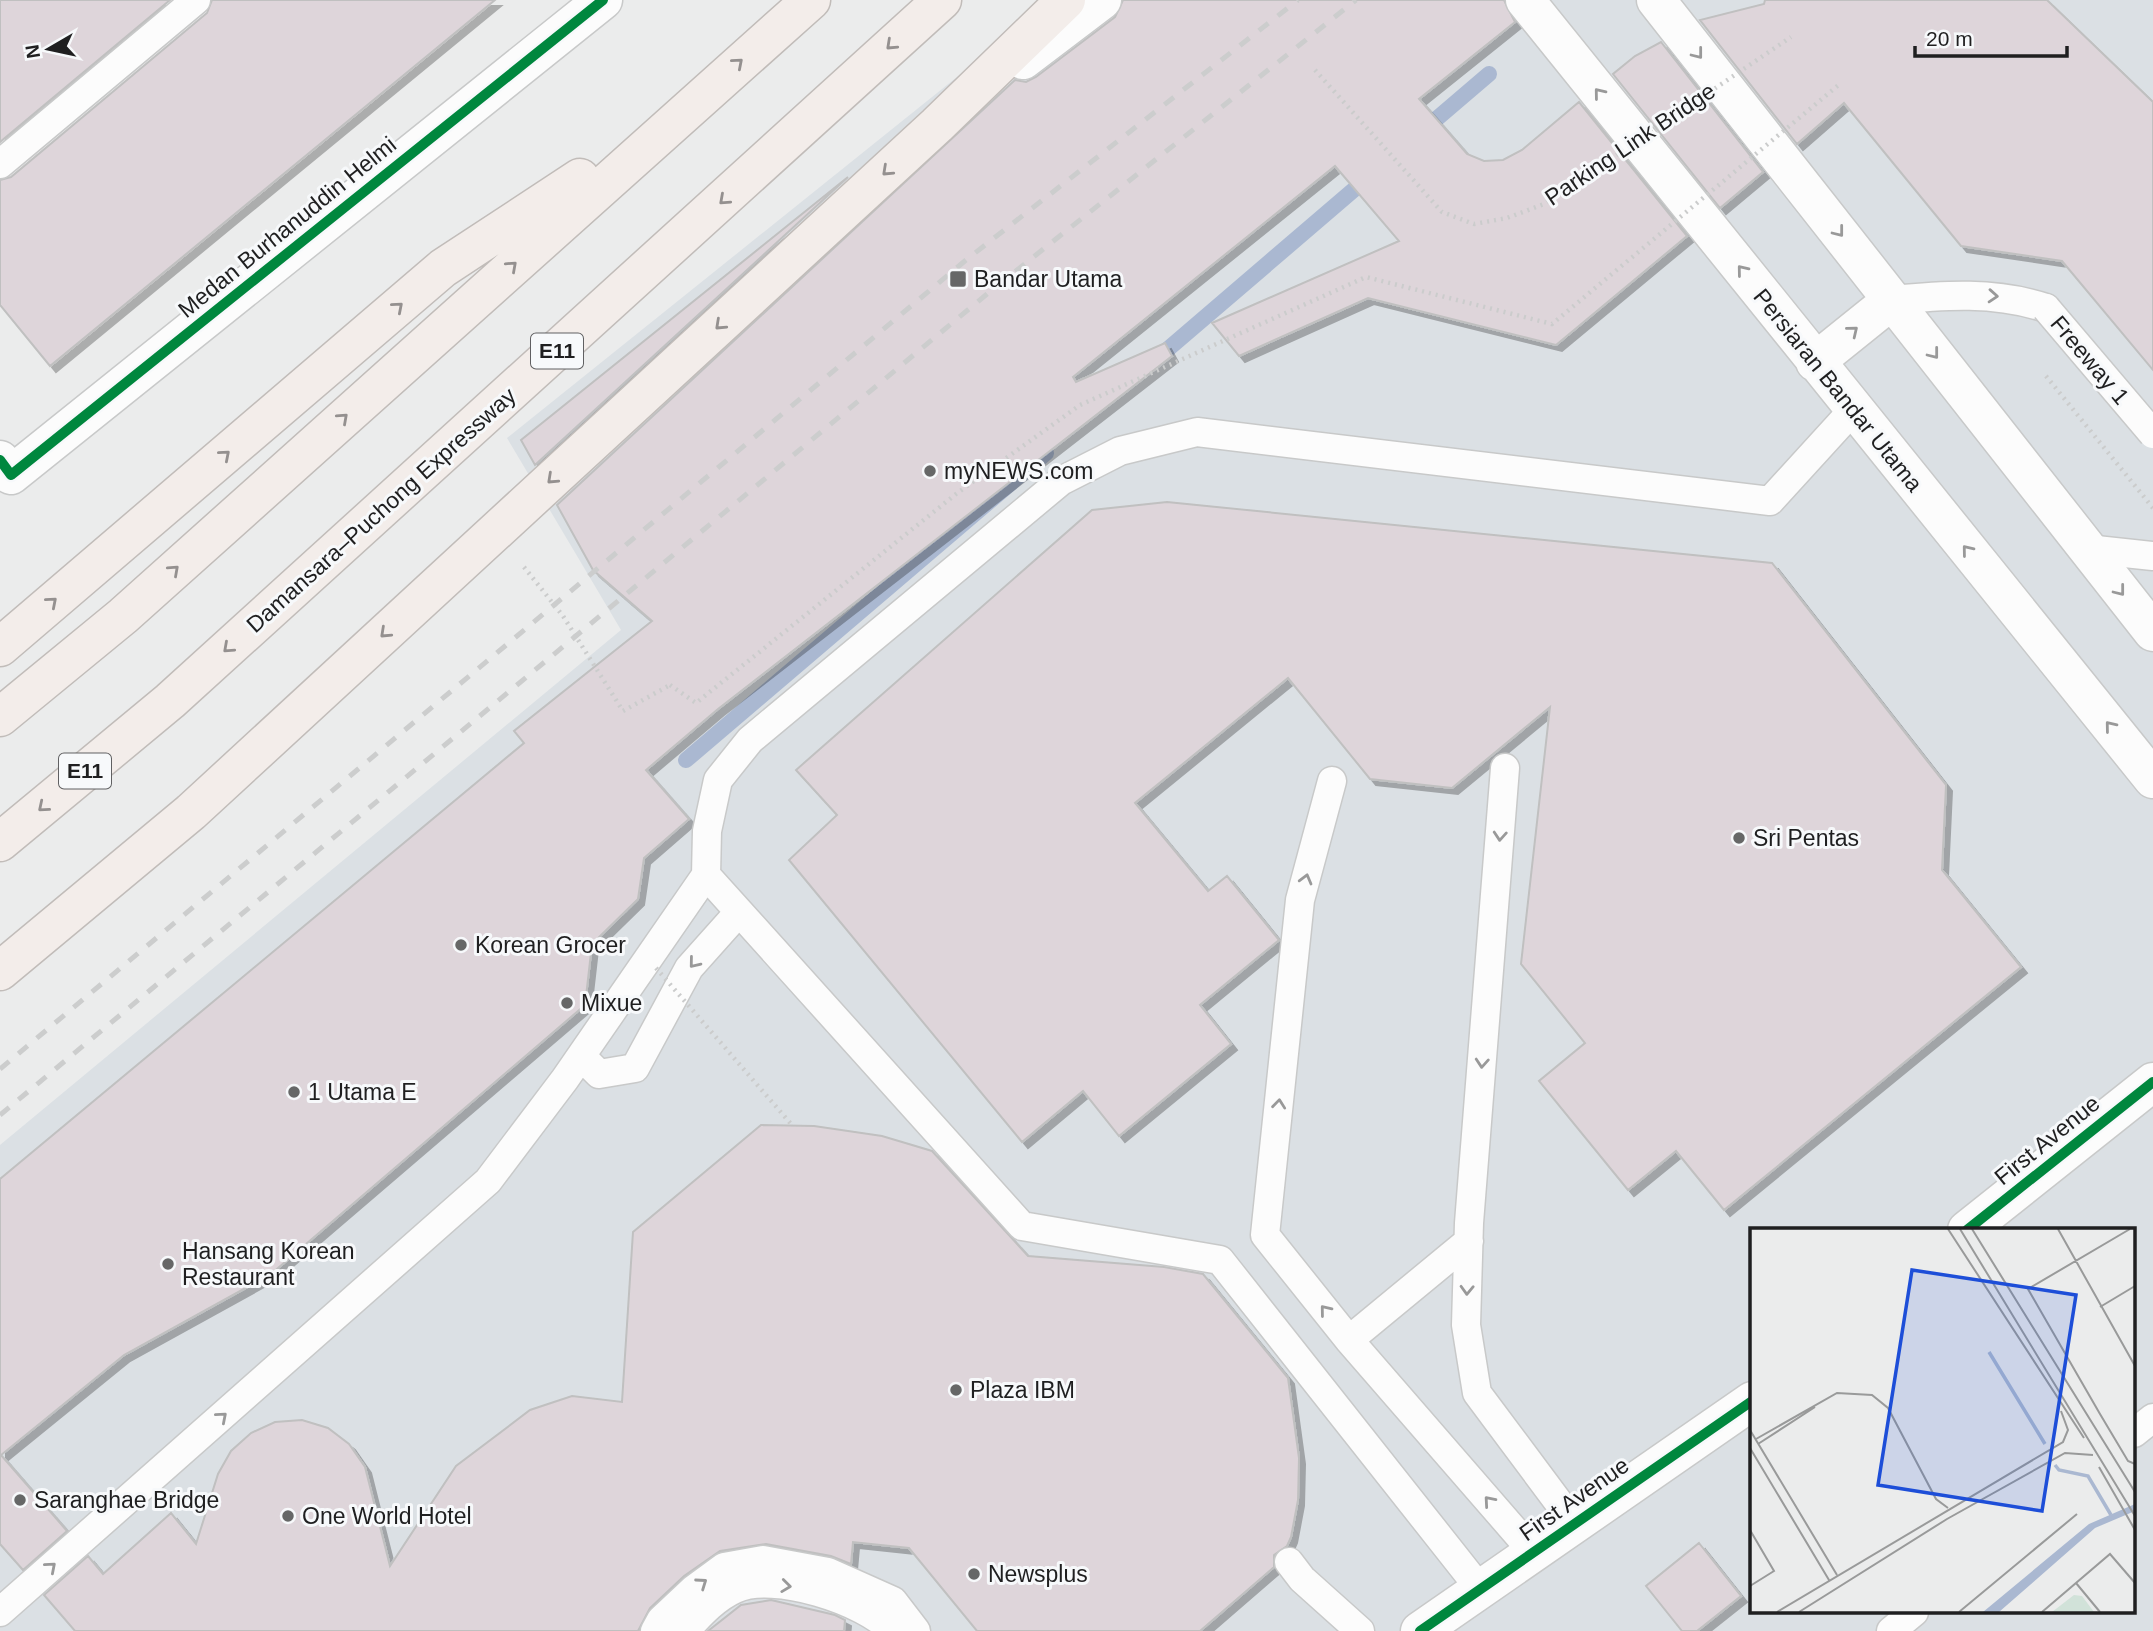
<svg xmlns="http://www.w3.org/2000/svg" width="2153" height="1631" font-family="Arial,sans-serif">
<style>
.built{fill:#dbe0e4;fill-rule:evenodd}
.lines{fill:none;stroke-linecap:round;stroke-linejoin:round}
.stream{stroke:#aab8d1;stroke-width:16}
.building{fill:#ded5da;stroke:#c0c0c0;stroke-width:2;filter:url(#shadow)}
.lane-casing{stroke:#c8c9c9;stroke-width:31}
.street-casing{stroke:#c8c9c9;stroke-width:41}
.secondary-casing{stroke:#c8c9c9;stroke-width:41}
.highway-casing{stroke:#c1bcb9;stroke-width:41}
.path{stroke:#cbcccc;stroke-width:4.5;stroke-dasharray:2 5;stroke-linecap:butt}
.lane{stroke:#fcfcfc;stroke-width:28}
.street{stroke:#fcfcfc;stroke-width:38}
.secondary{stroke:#fcfcfc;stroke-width:38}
.highway{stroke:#f3edea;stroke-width:38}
.rail{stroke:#cccdcd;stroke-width:5;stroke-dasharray:12 12;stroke-linecap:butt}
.lane-bridge-casing{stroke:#c8c9c9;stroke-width:31;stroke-linecap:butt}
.path-bridge{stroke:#cbcccc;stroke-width:4.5;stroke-dasharray:2 5;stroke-linecap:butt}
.lane-bridge{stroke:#fcfcfc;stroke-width:28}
.cycleway-casing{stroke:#f7f9fb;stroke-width:15}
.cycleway{stroke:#00873e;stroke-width:10}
.oneway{stroke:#94908f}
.oneway2{stroke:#999}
.poi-dot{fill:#666767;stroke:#f7f9fb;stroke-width:2.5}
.labels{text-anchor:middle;stroke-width:6;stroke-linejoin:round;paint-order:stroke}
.shield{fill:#f7f9fb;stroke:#606062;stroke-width:2}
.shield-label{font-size:21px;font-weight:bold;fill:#1f1f20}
.street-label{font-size:23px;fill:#1f1f20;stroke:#f7f9fb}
.poi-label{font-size:23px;fill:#1f1f20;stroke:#f7f9fb;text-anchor:start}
.inset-river{fill:none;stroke:#aab8d1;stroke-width:3.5}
.inset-road{fill:none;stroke:#999a9a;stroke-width:2}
.view{fill:#1d4ed8;fill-opacity:0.15;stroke:#1d4ed8;stroke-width:3.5}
.inset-edge{fill:none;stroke:#1f1f20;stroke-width:3.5}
</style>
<defs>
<filter id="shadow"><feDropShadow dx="6" dy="6" stdDeviation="0" flood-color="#0004"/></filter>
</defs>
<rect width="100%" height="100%" fill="#ebecec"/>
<path class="built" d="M 1053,0 L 2153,0 L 2153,1631 L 0,1631 L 0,1145 L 621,630 L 507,438 ZM 1752,1230 L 2134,1230 L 2134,1612 L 1752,1612 Z"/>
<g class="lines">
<path class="stream" d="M 1420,133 L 1489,74
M 1154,361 L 1371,175
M 686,760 L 1046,453"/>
</g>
<path class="building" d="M 0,0 L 170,0 L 0,142 Z
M 212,0 L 495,0 L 50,366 L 0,305 L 0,180 L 11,177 L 207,13 Z
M 1123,0 L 1504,0 L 1515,22 L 1419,99 L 1467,154 L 1484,161 L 1503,160 L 1522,150 L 1579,102 L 1687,236 L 1556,345 L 1368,298 L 1239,356 L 1212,323 L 1399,241 L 1335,166 L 1073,377 L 1076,382 L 1165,343 L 1172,356 L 718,709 L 646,770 L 689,819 L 644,858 L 638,899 L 592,944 L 585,1005 L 271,1274 L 124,1355 L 1,1455 L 67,1531 L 23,1570 L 0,1544 L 0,1179 L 524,743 L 514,731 L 652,621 L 593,570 L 557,505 L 1015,80 L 1026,82 L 1036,77 L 1115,17 Z
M 1765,0 L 2047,0 L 2153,102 L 2153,370 L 2062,261 L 1961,246 L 1844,103 L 1797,144 L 1700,20 L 1764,4 Z
M 1661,42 L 1763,172 L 1720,208 L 1613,74 L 1635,56 Z
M 848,177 L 535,465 L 521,440 Z
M 1167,502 L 1772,563 L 1946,785 L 1942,870 L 2021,967 L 1724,1210 L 1676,1151 L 1628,1190 L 1539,1081 L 1585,1043 L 1521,964 L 1550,707 L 1452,788 L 1370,779 L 1288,678 L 1135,803 L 1208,891 L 1227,876 L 1279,940 L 1200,1005 L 1231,1044 L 1119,1136 L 1083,1091 L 1022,1142 L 789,860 L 837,815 L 796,770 L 1092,510 Z
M 761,1125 L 814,1126 L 882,1136 L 932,1151 L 1028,1256 L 1164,1267 L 1203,1274 L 1288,1378 L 1299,1458 L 1298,1500 L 1291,1537 L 1287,1546 L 1274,1555 L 1274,1567 L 1200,1631 L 977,1631 L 909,1548 L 853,1542 L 851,1564 L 831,1556 L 766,1544 L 720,1551 L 684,1576 L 650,1608 L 638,1631 L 75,1631 L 44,1595 L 88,1556 L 103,1574 L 171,1513 L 196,1544 L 218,1474 L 231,1451 L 251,1433 L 275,1422 L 302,1420 L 328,1428 L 349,1444 L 365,1467 L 390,1566 L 456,1466 L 530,1410 L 572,1396 L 622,1402 L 633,1232 Z
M 1699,1543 L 1741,1596 L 1697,1631 L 1682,1631 L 1646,1586 Z
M 771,1600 L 835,1615 L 845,1620 L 844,1631 L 708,1631 L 741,1605 Z"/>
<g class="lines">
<g class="lane-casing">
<path id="lane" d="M 0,164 L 196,0
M 1892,300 C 1944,295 1995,291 2046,308
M 2087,549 L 2153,556
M 1505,768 L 1469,1223 L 1466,1325 L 1477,1393 L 1574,1523
M 1332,781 L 1300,900 L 1265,1235 L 1349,1340 L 1534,1553
M 706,875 L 1022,1226 L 1220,1260 L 1481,1590
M 581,1056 L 599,1074 L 635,1068 L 689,968 L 739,912
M 1349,1340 L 1469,1241
M 2134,1433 L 2153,1418
M 1289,1562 L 1302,1579 L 1360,1631
M 0,1612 L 488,1181 L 565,1079 L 706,875 L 707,831 L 718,780 L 750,740 L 1061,481 L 1120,451 L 1197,432 L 1770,501 L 1853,410
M 655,1631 L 661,1620 L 694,1589 L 724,1567 L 763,1560 L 828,1572 L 893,1601 L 916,1631
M 685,1631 C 700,1615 715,1598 735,1589 C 773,1571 866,1601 892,1631
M 1891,1631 L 1914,1612"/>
</g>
<g class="street-casing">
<path id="street" d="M 0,460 L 11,475 L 603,0
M 1967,1230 L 2153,1082
M 1420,1631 L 1752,1401"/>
</g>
<g class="secondary-casing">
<path id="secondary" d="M 1525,0 L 2153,779
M 1656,0 L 2153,632
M 1023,60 L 1102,0
M 1815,362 L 1892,300"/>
</g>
<g class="highway-casing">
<path id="highway" d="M 0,647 L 443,268 L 580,178
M 0,717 L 123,616 L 811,0
M 0,842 L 170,701 L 942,0
M 0,971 L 191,812 L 937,125 L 1066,0"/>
</g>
<path class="path" d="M 2046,376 L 2153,508
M 524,567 L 563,616 L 623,711 L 670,685"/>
<use href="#lane" class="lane"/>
<use href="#street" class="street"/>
<use href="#secondary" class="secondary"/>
<use href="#highway" class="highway"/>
<path class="rail" d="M 0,1069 L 966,260 L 1298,0
M 0,1115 L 987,294 L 1356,0"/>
<g class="lane-bridge-casing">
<path id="lane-bridge" d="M 2046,308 L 2153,434"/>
</g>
<path class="path-bridge" d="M 1315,70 L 1442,212 L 1474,224 L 1507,218 L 1544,204 L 1791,37
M 670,685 L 696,703 L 956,494 L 1080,405 L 1366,277 L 1552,324 L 1841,83
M 656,968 L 792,1125"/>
<use href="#lane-bridge" class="lane-bridge"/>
<g class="cycleway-casing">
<path id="cycleway" d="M 0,460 L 11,475 L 603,0
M 1967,1230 L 2153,1082
M 1420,1631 L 1752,1401"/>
</g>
<use href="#cycleway" class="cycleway"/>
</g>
<defs><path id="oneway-chevron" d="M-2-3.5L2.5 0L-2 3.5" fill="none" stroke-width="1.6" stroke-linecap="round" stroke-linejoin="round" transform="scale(1.75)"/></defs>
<g class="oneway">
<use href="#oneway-chevron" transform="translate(891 45) rotate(137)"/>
<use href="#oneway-chevron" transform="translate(738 63) rotate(-41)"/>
<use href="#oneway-chevron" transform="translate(887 171) rotate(137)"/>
<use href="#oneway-chevron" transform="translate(724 200) rotate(138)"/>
<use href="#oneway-chevron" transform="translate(512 266) rotate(-42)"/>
<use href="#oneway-chevron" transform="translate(398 307) rotate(-41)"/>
<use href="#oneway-chevron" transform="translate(720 325) rotate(137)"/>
<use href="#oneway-chevron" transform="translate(343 418) rotate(-42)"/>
<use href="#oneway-chevron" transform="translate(225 455) rotate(-41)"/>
<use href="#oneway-chevron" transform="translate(552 479) rotate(137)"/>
<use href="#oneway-chevron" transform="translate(174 570) rotate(-42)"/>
<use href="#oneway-chevron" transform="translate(52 602) rotate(-41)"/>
<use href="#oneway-chevron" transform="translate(385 633) rotate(137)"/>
<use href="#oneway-chevron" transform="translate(228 648) rotate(138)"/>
<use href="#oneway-chevron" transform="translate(43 807) rotate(140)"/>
</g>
<g class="oneway2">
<use href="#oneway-chevron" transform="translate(1698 54) rotate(52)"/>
<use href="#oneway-chevron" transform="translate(1599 93) rotate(-129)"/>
<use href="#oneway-chevron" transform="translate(1839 232) rotate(52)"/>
<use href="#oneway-chevron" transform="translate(1742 270) rotate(-129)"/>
<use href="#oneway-chevron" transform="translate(1993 296) rotate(4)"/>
<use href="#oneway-chevron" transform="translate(1853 331) rotate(-39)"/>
<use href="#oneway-chevron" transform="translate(1934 354) rotate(52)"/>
<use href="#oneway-chevron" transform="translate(1967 550) rotate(-129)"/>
<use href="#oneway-chevron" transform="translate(2120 591) rotate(52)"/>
<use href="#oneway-chevron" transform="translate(2110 726) rotate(-129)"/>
<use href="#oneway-chevron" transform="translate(1500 836) rotate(94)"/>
<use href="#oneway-chevron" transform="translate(1306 879) rotate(-75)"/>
<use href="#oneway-chevron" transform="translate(694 963) rotate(129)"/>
<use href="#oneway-chevron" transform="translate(1482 1063) rotate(94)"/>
<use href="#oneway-chevron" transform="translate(1279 1104) rotate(-84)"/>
<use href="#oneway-chevron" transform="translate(1467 1290) rotate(92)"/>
<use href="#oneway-chevron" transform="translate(1325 1310) rotate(-129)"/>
<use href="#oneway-chevron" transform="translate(222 1417) rotate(-41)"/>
<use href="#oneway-chevron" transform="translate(1489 1501) rotate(-131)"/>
<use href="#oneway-chevron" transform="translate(51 1567) rotate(-41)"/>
<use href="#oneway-chevron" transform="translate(702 1583) rotate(-35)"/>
<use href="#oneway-chevron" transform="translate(786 1586) rotate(7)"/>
</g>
<g class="poi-dot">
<rect x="949" y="270" width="18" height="18" rx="3.5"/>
<circle cx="930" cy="471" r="7"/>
<circle cx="1739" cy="838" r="7"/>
<circle cx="461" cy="945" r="7"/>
<circle cx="567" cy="1003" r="7"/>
<circle cx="294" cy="1092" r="7"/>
<circle cx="168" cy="1264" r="7"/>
<circle cx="956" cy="1390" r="7"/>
<circle cx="20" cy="1500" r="7"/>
<circle cx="288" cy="1516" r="7"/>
<circle cx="974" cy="1574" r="7"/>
</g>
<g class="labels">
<g class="shield">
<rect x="531" y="333.5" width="52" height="35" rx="5"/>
<rect x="59" y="753.5" width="52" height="35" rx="5"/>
</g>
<g class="shield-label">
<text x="557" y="358">E11</text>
<text x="85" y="778">E11</text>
</g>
<g class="street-label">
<text transform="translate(1630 144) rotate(-34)" y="8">Parking Link Bridge</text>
<text transform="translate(287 227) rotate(-39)" y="8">Medan Burhanuddin Helmi</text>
<text transform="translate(2090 360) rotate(50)" y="8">Freeway 1</text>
<text transform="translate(1838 390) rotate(51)" y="8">Persiaran Bandar Utama</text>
<text transform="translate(381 510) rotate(-42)" y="8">Damansara–Puchong Expressway</text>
<text transform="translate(2047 1140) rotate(-39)" y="8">First Avenue</text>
<text transform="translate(1574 1499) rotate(-35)" y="8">First Avenue</text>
</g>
<g class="poi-label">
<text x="974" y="287">Bandar Utama</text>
<text x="944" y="479">myNEWS.com</text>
<text x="1753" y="846">Sri Pentas</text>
<text x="475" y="953">Korean Grocer</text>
<text x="581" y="1011">Mixue</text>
<text x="308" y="1100">1 Utama E</text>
<text x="182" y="1259">Hansang Korean<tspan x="182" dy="26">Restaurant</tspan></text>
<text x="970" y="1398">Plaza IBM</text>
<text x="34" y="1508">Saranghae Bridge</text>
<text x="302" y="1524">One World Hotel</text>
<text x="988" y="1582">Newsplus</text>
</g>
</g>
<g transform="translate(1750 1228)">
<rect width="385" height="385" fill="#ebecec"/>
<path d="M 324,367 L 332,368 L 344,384 L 302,384 Z" fill="#d1e2d9"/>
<path d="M 385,276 L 385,283 L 345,300 L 249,384 L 233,384 L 339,296 Z" fill="#aab8d1"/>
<path class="inset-river" d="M 239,124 L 295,216M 305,237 L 309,242 L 338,248 L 361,287"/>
<path class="inset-road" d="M 198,1 L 334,210M 210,1 L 385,288M 222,1 L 385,264M 308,1 L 385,138M 380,1 L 278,61 L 350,186 L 378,233 L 385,236M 350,79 L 385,58M 0,202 L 87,347M 6,211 L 87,165 L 122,167 L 138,180 L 186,271 L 198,280M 8,216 L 65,179M 0,220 L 79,352M 349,239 L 385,302M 0,302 L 24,343 L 0,358M 326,355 L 350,384M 27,384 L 313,214 L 318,202 L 311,183M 49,384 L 197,291 L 315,225 L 343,227M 209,384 L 327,286M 292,384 L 360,326 L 385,355"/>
<path class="view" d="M 162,42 L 326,67 L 292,283 L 128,257 Z"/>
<rect width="385" height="385" class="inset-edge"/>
</g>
<g transform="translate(49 49) rotate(261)" stroke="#f7f9fb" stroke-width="5" paint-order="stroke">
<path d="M0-5L12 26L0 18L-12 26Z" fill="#1f1f20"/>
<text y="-10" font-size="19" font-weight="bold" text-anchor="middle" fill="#1f1f20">N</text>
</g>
<path d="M1915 46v10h152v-10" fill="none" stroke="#1f1f20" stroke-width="3.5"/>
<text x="1926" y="46" font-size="21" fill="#1f1f20" stroke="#f7f9fb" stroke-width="5" paint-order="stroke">20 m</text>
</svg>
